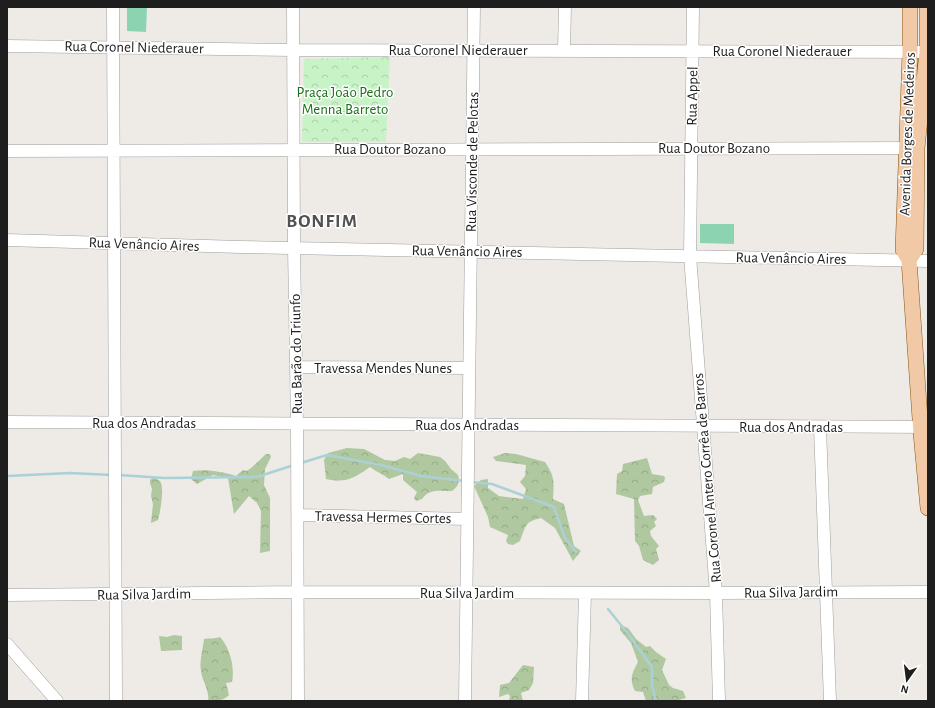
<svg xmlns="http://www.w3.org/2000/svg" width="935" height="708" font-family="'Alegreya Sans',sans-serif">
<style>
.forest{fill:url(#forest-crowns)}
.park{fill:url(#park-crowns)}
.pitch{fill:#8cd4b1}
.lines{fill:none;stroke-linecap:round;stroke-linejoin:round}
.stream{stroke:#abd1d6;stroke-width:2.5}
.minor-casing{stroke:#9f9f9f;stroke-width:13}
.major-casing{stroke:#875411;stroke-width:16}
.minor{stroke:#fff;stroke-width:12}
.major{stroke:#f1c9a7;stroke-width:15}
.labels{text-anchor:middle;stroke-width:3;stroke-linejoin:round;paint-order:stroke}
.street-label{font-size:15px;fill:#1e1e1e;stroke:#fff}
.park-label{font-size:15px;fill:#1a7018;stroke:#fff}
.district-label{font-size:19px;font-weight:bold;letter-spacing:1px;fill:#515151;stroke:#fff}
</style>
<defs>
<pattern id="forest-crowns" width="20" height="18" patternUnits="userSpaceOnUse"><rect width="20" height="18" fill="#afc89f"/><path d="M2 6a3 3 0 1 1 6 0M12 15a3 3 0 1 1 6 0" fill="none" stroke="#96ab88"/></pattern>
<pattern id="park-crowns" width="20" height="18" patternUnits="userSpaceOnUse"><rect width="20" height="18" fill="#c8f3c7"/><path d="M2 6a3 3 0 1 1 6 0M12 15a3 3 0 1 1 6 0" fill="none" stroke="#abd0aa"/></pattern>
</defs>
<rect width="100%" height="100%" fill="#eeeae5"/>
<path class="forest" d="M 347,448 L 364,449 L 385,460 L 395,461 L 404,457 L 410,459 L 418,453 L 440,457 L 445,461 L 451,469 L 458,475 C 460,483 458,486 452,491 C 441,491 429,488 422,499 L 416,501 L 414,498 L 417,492 L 403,480 L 403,474 L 389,479 C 383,474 376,472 370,467 C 352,479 347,483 326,479 L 324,460 L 328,453 Z
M 505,453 L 516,454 L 545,462 C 555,477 554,481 553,499 L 564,504 L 574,546 L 581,551 L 573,561 L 555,528 L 541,518 C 524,522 526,526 520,541 L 513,545 L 508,544 L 506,541 L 508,535 L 490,527 L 488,517 L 474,486 L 481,480 L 488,479 L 488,488 L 499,496 L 523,499 L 526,489 L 520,482 L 525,476 L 526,465 L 496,461 L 493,457 Z
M 266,454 L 270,454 L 271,457 L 265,469 L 264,485 L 270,498 L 270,551 L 260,553 L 261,511 L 257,503 L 249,496 L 234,514 L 228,478 L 213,475 L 197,484 L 191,479 L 193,471 C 207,469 223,472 236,476 L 243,470 L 246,471 L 250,469 Z
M 647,458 L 652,474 L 664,476 L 665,478 L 664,482 L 653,487 L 652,494 L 640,496 L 638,500 L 644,516 L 653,515 L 657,519 L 654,522 L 656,526 L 650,531 L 651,536 L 659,546 L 656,549 L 659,560 L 653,565 L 643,560 L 639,546 L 635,541 L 634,499 L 616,494 L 617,474 L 622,471 L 623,464 Z
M 153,478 C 157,479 160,480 161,483 C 164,491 160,513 158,520 L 151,523 L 153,504 L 151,496 L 152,489 L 150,483 L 150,480 Z
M 620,625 L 628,628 L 636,639 L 646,647 L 650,646 L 656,652 L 666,659 L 662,670 L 669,685 L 673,688 L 683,691 L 686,698 L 675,701 L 646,701 L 643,692 L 635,691 C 629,679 632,673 638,662 L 631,643 L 620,630 Z
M 174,635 L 182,636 L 182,650 L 161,651 L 159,636 L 167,637 Z
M 220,637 C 230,648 235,667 232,682 L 226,683 L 229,695 C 223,701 217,701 208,701 C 210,691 202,681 201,671 C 199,661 203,649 204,639 C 209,638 215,639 220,637 Z
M 523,665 L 534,667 L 533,683 L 529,690 L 521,693 L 523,701 L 509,701 L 510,696 L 508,694 L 499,697 L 500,685 L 509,683 Z"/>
<path class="park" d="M 390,57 L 386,142 L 302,142 L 304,59 Z"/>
<path class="pitch" d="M 127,7 L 147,7 L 146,32 L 127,31 Z
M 700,224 L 734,224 L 734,244 L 700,243 Z"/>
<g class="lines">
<path class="stream" d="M 301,463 L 327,455 L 381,465 L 421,476 L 464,481
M 119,475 L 164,478 L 257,477 L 294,465
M 7,476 L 70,473 L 112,475
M 471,482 L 492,484 L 554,507 L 565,538 L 576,552
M 608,609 L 629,635 L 652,667 L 652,685 L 656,701"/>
<g class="minor-casing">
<path id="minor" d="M 113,7 L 116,701
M 293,7 L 294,248 L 297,424 L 298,701
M 693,7 L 690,256 L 716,593 L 719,701
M 7,46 L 293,50 L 928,52
M 564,50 L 565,7
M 7,151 L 916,148
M 7,240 L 240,247 L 928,261
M 296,367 L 469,368
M 7,422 L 928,427
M 820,427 L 830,701
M 298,515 L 467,519
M 7,595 L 298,592 L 716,593 L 928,592
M 7,644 L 57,701
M 465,701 L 474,7
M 582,701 L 585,593"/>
</g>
<g class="major-casing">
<path id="major" d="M 910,7 L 910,52 L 903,250 L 909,260 L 921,433 L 928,508
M 909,260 L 916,249 L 917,148 L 927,52 L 927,7"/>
</g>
<use href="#minor" class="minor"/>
<use href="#major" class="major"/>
</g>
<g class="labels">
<g class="street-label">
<text transform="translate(134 47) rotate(1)" y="5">Rua Coronel Niederauer</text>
<text x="458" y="55">Rua Coronel Niederauer</text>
<text x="782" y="56">Rua Coronel Niederauer</text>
<text transform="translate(692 96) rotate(-89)" y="5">Rua Appel</text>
<text transform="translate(907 134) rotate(-88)" y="5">Avenida Borges de Medeiros</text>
<text x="714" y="153">Rua Doutor Bozano</text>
<text x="390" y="154">Rua Doutor Bozano</text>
<text transform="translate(472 162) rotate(-89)" y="5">Rua Visconde de Pelotas</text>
<text transform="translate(144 244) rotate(2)" y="5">Rua Venâncio Aires</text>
<text transform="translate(467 251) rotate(1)" y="5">Rua Venâncio Aires</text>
<text transform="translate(791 258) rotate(1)" y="5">Rua Venâncio Aires</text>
<text transform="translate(296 354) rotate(-91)" y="5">Rua Barão do Triunfo</text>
<text x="383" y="373">Travessa Mendes Nunes</text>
<text x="144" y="428">Rua dos Andradas</text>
<text x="467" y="430">Rua dos Andradas</text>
<text x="791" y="432">Rua dos Andradas</text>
<text transform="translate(707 478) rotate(-95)" y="5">Rua Coronel Antero Corrêa de Barros</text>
<text transform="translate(383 517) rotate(1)" y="5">Travessa Hermes Cortes</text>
<text transform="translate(791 592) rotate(-1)" y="5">Rua Silva Jardim</text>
<text x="467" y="598">Rua Silva Jardim</text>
<text transform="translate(144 594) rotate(-1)" y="5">Rua Silva Jardim</text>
</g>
<g class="park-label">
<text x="345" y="97">Praça João Pedro<tspan x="345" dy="17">Menna Barreto</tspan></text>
</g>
<g class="district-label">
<text x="322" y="227">BONFIM</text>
</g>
</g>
<rect width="935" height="708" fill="none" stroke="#1e1e1e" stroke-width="16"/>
<g transform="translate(907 680) rotate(194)" stroke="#ffffff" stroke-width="3" paint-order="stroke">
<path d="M0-3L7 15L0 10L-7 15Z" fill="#1e1e1e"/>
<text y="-6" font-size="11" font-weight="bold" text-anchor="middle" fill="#1e1e1e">N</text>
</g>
</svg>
